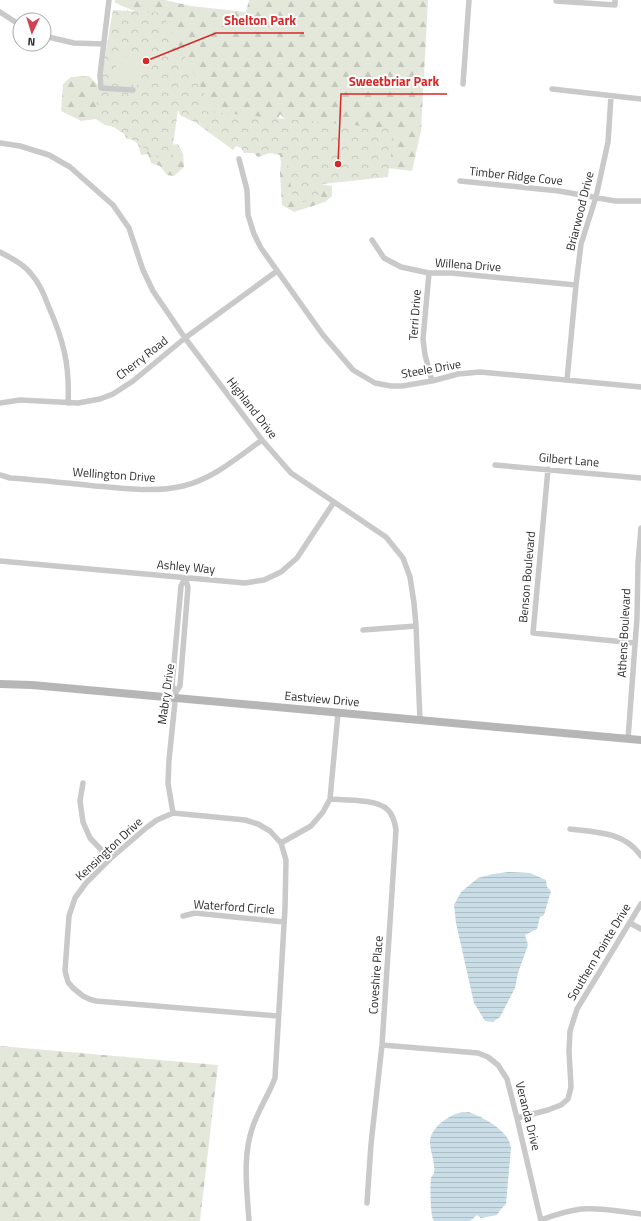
<svg xmlns="http://www.w3.org/2000/svg" width="641" height="1221" font-family="'Titillium Web',sans-serif">
<style>
.forest{fill:url(#forest-firs)}
.park{fill:url(#park-crowns)}
.garden{fill:#e3e8db}
.water{fill:url(#water-rules)}
.lines{fill:none;stroke-linecap:round;stroke-linejoin:round}
.street{stroke:#c9c9c9;stroke-width:5.5}
.secondary{stroke:#b6b6b6;stroke-width:8}
.labels{text-anchor:middle;stroke-width:4;stroke-linejoin:round;paint-order:stroke}
.street-label{font-size:12px;fill:#2c2c2c;stroke:#fff}
.leader{fill:none;stroke:#d62828;stroke-width:1.5}
.callout-dot{fill:#d62828;stroke:#fff;stroke-width:1.5}
.callout-label{font-size:13px;text-anchor:middle;font-weight:bold;fill:#d62828;stroke:#fff;stroke-width:4;stroke-linejoin:round;paint-order:stroke}
</style>
<defs>
<pattern id="forest-firs" width="22" height="20" patternUnits="userSpaceOnUse"><rect width="22" height="20" fill="#e3e8db"/><path d="M5 1l3.5 6h-7zM16 11l3.5 6h-7z" fill="#c3c7bc"/></pattern>
<pattern id="park-crowns" width="20" height="18" patternUnits="userSpaceOnUse"><rect width="20" height="18" fill="#e3e8db"/><path d="M2 6a3 3 0 1 1 6 0M12 15a3 3 0 1 1 6 0" fill="none" stroke="#c3c7bc"/></pattern>
<pattern id="water-rules" width="6" height="5" patternUnits="userSpaceOnUse"><rect width="6" height="5" fill="#c9dde6"/><path d="M0 2.5h6" fill="none" stroke="#adbec5"/></pattern>
</defs>
<rect width="100%" height="100%" fill="#fff"/>
<path class="forest" d="M 115,0 L 165,0 L 191,6 L 246,12 L 249,0 L 428,0 L 421,131 L 412,171 L 388,168 L 289,123 L 280,114 L 274,129 L 283,145 L 315,183 L 332,186 L 332,196 L 325,202 L 294,212 L 282,205 L 280,173 L 281,163 L 280,155 L 270,153 L 258,157 L 248,148 L 180,115 L 185,108 L 137,12 C 131,9 120,6 115,2 Z
M 89,76 L 101,88 L 170,145 L 178,144 L 183,154 L 184,167 L 174,176 L 167,175 L 160,166 L 151,163 L 148,154 L 141,155 L 137,140 L 126,139 L 124,129 L 105,125 L 96,119 L 81,121 L 61,111 L 63,84 L 71,77 Z
M 0,1046 L 218,1065 L 200,1221 L 0,1221 Z"/>
<path class="park" d="M 127,9 L 129,11 L 162,13 L 213,111 L 190,110 L 395,129 L 388,177 L 322,184 L 321,199 L 294,203 L 285,153 L 244,153 L 241,148 L 236,146 L 233,150 L 195,122 L 180,115 L 178,110 L 170,166 L 95,114 L 113,10 L 127,11 Z"/>
<path class="garden" d="M 118,55 L 135,59 L 140,69 L 137,86 L 114,78 Z"/>
<path class="water" d="M 509,872 L 530,873 L 546,880 L 547,887 L 551,891 L 544,915 L 540,917 L 537,929 L 525,935 L 528,945 L 518,973 L 515,988 L 500,1017 L 493,1022 L 485,1021 L 474,1003 L 456,923 L 454,905 L 461,892 L 478,878 L 493,874 Z
M 468,1112 C 481,1116 501,1127 508,1139 C 510,1142 510,1145 511,1148 L 506,1204 L 501,1209 L 497,1215 L 481,1218 L 477,1215 L 470,1221 L 434,1221 C 430,1217 430,1185 431,1178 C 432,1175 433,1176 434,1173 C 436,1165 430,1151 430,1142 C 430,1129 447,1116 459,1113 C 462,1112 465,1113 468,1112 Z"/>
<g class="lines">
<path class="street" d="M 109,0 L 100,75 L 101,88 L 133,90
M 556,1 L 615,5 L 615,0
M 0,12 L 20,25
M 44,36 L 74,43 L 104,44
M 463,84 L 469,0
M 552,89 L 641,99
M 0,143 L 20,146 L 49,155 L 70,167 L 113,205 L 129,228 L 143,270 L 153,291 L 185,338 L 262,440 L 291,473 L 386,537 L 403,558 L 410,577 L 414,603 L 416,626 L 420,720
M 239,159 L 247,190 L 248,215 L 254,234 L 261,248 L 323,335 L 353,370 L 375,383 L 391,386 L 402,386 L 432,381 L 458,374 L 480,372 L 641,387
M 460,181 L 559,191 L 615,201 L 641,201
M 372,240 L 384,258 L 401,267 L 429,273 L 451,273 L 576,285
M 0,252 C 11,258 24,264 32,275 C 40,284 44,294 48,305 C 63,339 70,364 68,403
M 429,273 L 423,339 L 425,355 L 432,381
M 567,380 L 576,285 L 581,244 L 596,197 L 608,142 L 611,96
M 0,403 L 20,400 L 78,403 L 100,399 L 113,394 L 133,381 L 185,338 L 277,271
M 495,465 L 641,478
M 548,469 L 533,633 L 635,643
M 0,475 L 10,478 C 38,480 67,483 95,486 C 125,488 154,493 183,486 C 213,479 238,457 262,440
M 0,561 L 245,583 L 264,580 L 281,572 L 297,558 L 334,502
M 363,630 L 416,626
M 176,692 L 172,685 L 181,586 L 185,578
M 628,739 L 637,618 L 638,563 L 641,528
M 83,783 L 80,801 L 83,822 L 90,838 L 110,859
M 330,799 C 345,800 378,799 388,810 C 393,815 395,823 396,830 L 382,1045 L 371,1144 L 367,1203
M 173,813 L 168,783 L 169,760 L 176,692 L 180,686 L 188,587 L 185,578
M 570,829 C 596,832 625,832 641,856
M 281,843 L 311,826 L 323,812 L 330,799 L 338,713
M 183,916 L 195,913 L 284,922
M 630,923 L 641,929
M 382,1045 L 478,1053 L 488,1057 L 498,1065 L 507,1079 L 517,1118 L 541,1221
M 517,1118 L 548,1110 L 561,1105 L 568,1099 L 571,1087 L 569,1051 L 570,1031 L 577,1009 L 641,904
M 541,1220 C 554,1215 567,1211 581,1209 C 601,1207 622,1212 641,1214
M 249,1221 C 247,1190 242,1156 253,1126 C 259,1109 269,1094 275,1078 L 285,908 L 286,860 L 281,843 L 270,831 L 258,824 L 245,820 L 173,813 L 157,820 L 146,828 L 110,859 L 86,883 L 75,898 L 69,916 L 65,971 L 68,982 L 73,988 L 83,996 L 89,999 L 96,1001 L 278,1016"/>
<path class="secondary" d="M 0,684 L 32,685 L 641,740"/>
</g>
<g class="labels">
<g class="street-label">
<text transform="translate(516 176) rotate(6)" y="4">Timber Ridge Cove</text>
<text transform="translate(580 211) rotate(-76)" y="4">Briarwood Drive</text>
<text transform="translate(468 265) rotate(4)" y="4">Willena Drive</text>
<text transform="translate(415 315) rotate(-86)" y="4">Terri Drive</text>
<text transform="translate(142 358) rotate(-38)" y="4">Cherry Road</text>
<text transform="translate(431 369) rotate(-10)" y="4">Steele Drive</text>
<text transform="translate(252 408) rotate(52)" y="4">Highland Drive</text>
<text transform="translate(569 460) rotate(5)" y="4">Gilbert Lane</text>
<text transform="translate(114 475) rotate(4)" y="4">Wellington Drive</text>
<text transform="translate(186 567) rotate(5)" y="4">Ashley Way</text>
<text transform="translate(527 577) rotate(-85)" y="4">Benson Boulevard</text>
<text transform="translate(624 633) rotate(-87)" y="4">Athens Boulevard</text>
<text transform="translate(166 694) rotate(-82)" y="4">Mabry Drive</text>
<text transform="translate(322 699) rotate(5)" y="4">Eastview Drive</text>
<text transform="translate(109 849) rotate(-43)" y="4">Kensington Drive</text>
<text transform="translate(234 907) rotate(4)" y="4">Waterford Circle</text>
<text transform="translate(599 952) rotate(-59)" y="4">Southern Pointe Drive</text>
<text transform="translate(376 975) rotate(-86)" y="4">Coveshire Place</text>
<text transform="translate(528 1116) rotate(76)" y="4">Veranda Drive</text>
</g>
</g>
<path class="leader" d="M146 61L216 33H304M338 164L341 94H447"/>
<g class="callout-dot">
<circle cx="146" cy="61" r="4"/>
<circle cx="338" cy="164" r="4"/>
</g>
<g class="callout-label">
<text x="260" y="25">Shelton Park</text>
<text x="394" y="86">Sweetbriar Park</text>
</g>
<g transform="translate(32 32) rotate(184)"><circle r="19" fill="#ffffff" stroke="#ababab"/>
<path d="M0-3L7 15L0 10L-7 15Z" fill="#d04154"/>
<text y="-6" font-size="11" font-weight="bold" text-anchor="middle" fill="#2c2c2c">N</text>
</g>
</svg>
